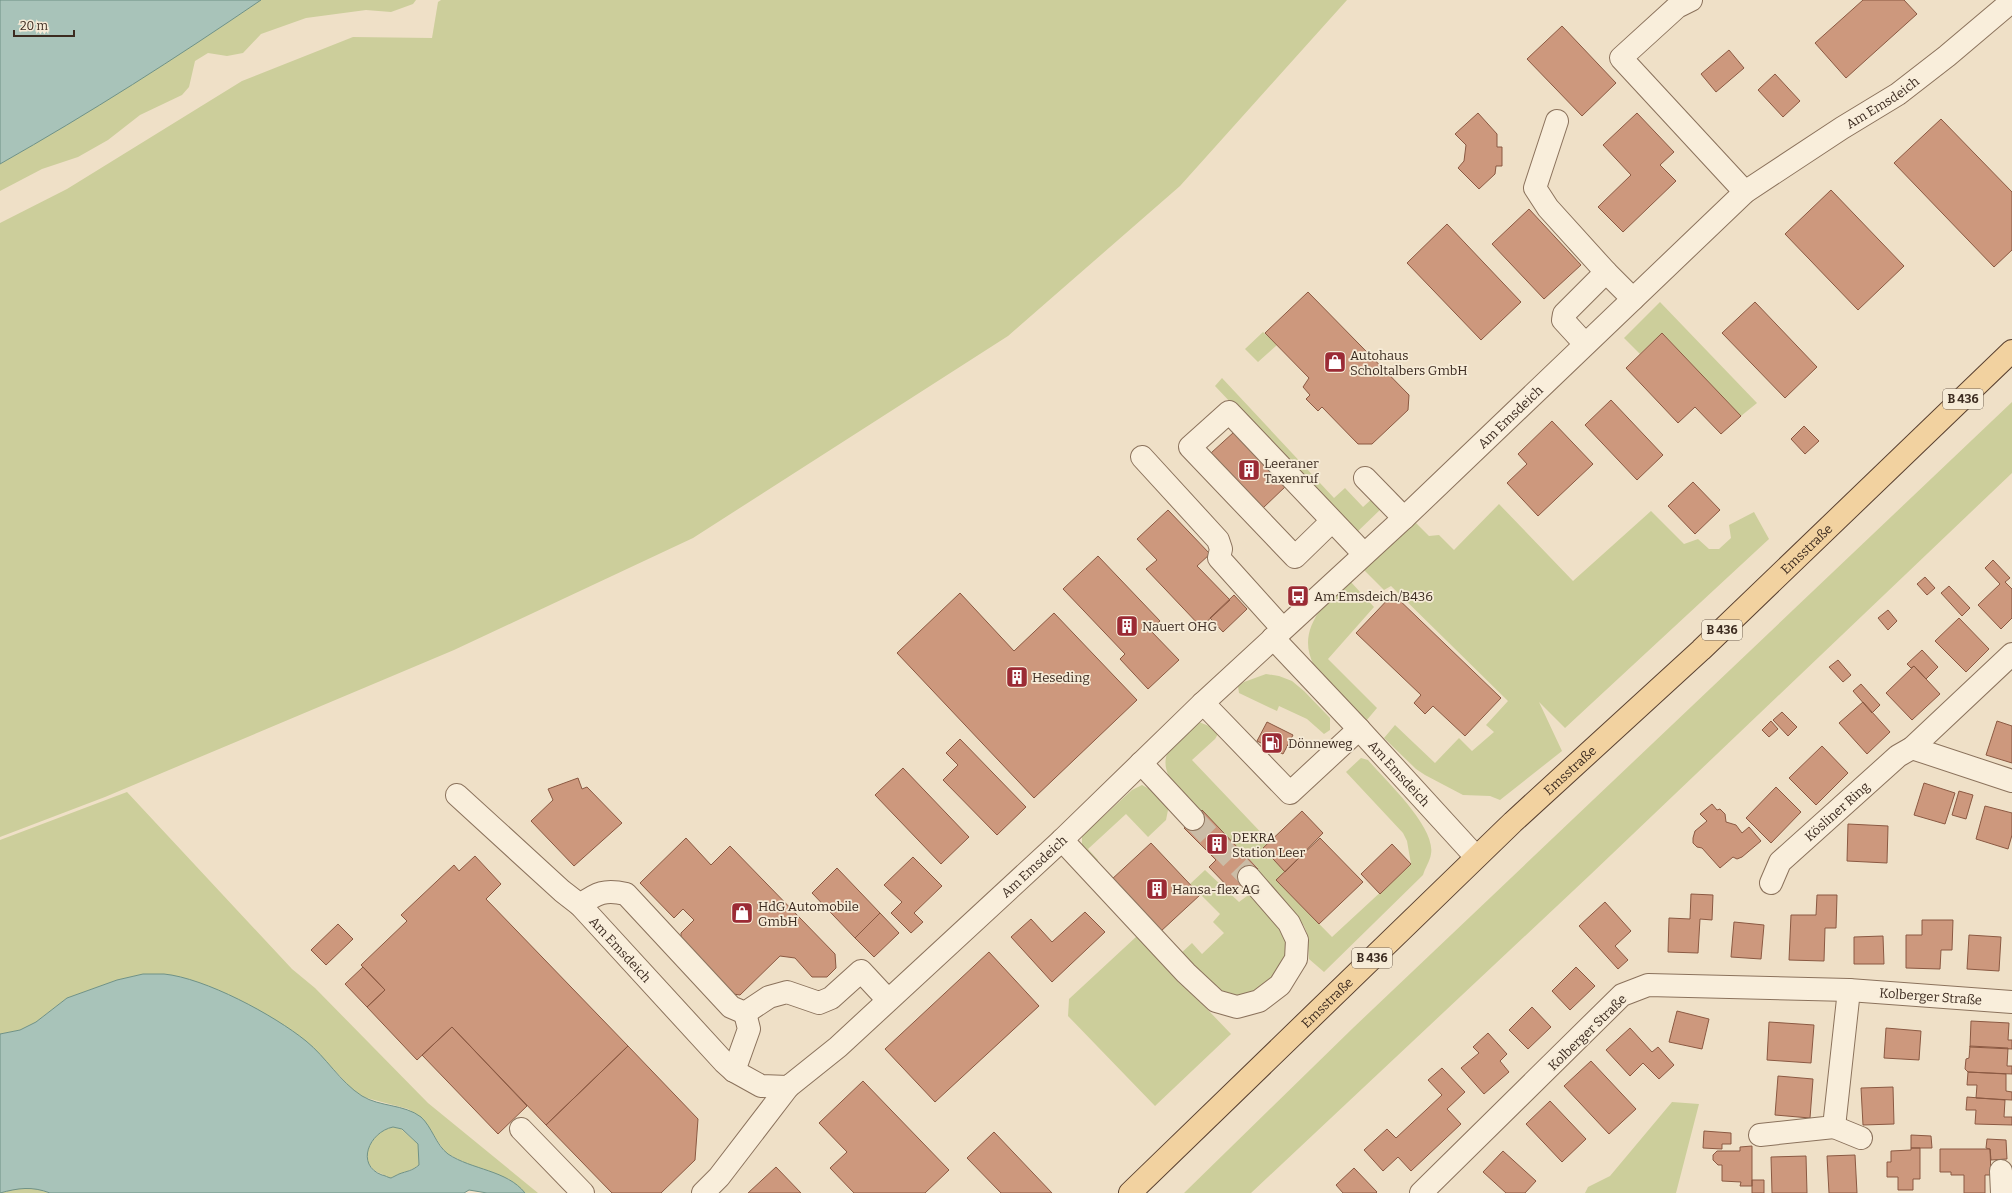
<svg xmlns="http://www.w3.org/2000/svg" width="2012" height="1193" font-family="Bitter,serif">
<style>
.green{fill:#ccce9b}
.water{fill:#a8c3b9;stroke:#6f9286;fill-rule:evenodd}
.building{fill:#cd987d;stroke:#8b5942}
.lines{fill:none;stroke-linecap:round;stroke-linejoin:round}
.minor-tunnel{stroke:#cbbca6;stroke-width:22;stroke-dasharray:22 11;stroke-linecap:butt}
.minor-casing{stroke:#8b725c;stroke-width:24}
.major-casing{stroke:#594030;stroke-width:24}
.minor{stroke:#f9eedb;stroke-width:22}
.major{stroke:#f2d2a0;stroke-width:22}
.labels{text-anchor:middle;stroke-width:3.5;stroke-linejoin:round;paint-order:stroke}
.shield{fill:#f6ebd7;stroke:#746557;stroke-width:1}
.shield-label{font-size:12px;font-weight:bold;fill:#3c2b20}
.street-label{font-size:13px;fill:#3c2b20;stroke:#f6ebd7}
.poi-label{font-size:13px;fill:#3c2b20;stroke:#f6ebd7;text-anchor:start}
</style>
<rect width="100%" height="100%" fill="#efe0c7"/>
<path class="green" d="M 261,0 L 416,0 L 413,4 L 391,12 L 366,10 L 306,18 L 261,34 L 243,53 L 227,56 L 208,53 L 195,61 L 189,87 L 182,95 L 140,115 L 108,140 L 78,157 L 42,169 L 0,191 L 0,164 C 89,113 176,58 261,0 Z
M 441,0 L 1347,0 L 1180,186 L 1008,336 L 693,538 L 454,650 L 105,797 L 0,837 L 0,223 L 67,189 L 242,81 L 353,37 L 432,38 L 438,2 Z
M 1660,302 L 1757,403 L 1741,416 L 1662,333 L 1640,354 L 1624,338 Z
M 1263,332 L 1277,345 L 1258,362 L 1245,349 Z
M 1222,378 L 1334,498 L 1345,488 L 1363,507 L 1374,497 L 1383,507 L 1355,534 L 1215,386 Z
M 2012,402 L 2012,473 L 1590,875 L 1251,1193 L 1184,1193 L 1353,1028 Z
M 1499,504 L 1573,581 L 1651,511 L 1684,544 L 1698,539 L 1709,549 L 1719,549 L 1731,538 L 1729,525 L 1754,512 L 1769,539 L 1565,728 L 1539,702 L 1562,751 L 1500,800 L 1490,796 L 1463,795 L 1425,775 L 1416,769 L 1384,738 L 1395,725 L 1435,763 L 1459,738 L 1472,751 L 1494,732 L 1486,725 L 1508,701 L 1391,586 L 1384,590 L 1361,567 L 1413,520 L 1429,536 L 1439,535 L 1454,550 Z
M 1349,580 L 1374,607 L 1328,659 L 1377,708 L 1366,721 C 1332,686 1283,658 1323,606 C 1330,597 1340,589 1349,580 Z
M 1266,674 L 1279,676 L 1292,681 L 1304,691 L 1330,718 L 1330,730 L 1324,734 L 1307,719 L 1279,706 L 1277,711 L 1239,693 L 1238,686 L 1244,682 Z
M 1199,722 L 1209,726 L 1218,734 L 1215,739 L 1192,760 L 1270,842 L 1263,848 L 1285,872 L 1276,880 L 1332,937 L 1411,864 L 1407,841 L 1403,833 L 1346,772 L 1361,758 L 1368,760 C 1385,780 1436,827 1431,854 C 1430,861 1425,868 1423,875 L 1324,972 L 1309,959 L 1307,933 L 1304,926 L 1290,907 L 1256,870 L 1258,868 L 1202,811 L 1199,813 C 1186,799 1155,773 1169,750 C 1176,740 1190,731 1199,722 Z
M 1142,785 L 1155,792 L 1169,805 L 1166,820 L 1148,837 L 1126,814 L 1088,849 L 1098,860 L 1093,864 L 1082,846 L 1082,836 L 1132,790 Z
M 127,792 L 292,969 L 315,988 L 428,1103 L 538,1193 L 525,1193 L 509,1179 L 475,1168 L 446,1153 L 422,1118 L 408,1109 L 363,1097 L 352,1089 L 324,1059 L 243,1002 L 200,983 L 165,974 L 143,974 L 117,980 L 67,998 L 36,1022 L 20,1030 L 0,1034 L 0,840 Z
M 1205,870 L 1239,902 L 1251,893 C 1260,904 1283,926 1286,940 C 1288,951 1284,965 1277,974 C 1266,987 1236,1005 1220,997 C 1213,994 1186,962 1179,955 L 1192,943 L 1202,954 L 1224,933 L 1213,922 L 1220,914 L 1190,884 Z
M 1137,936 L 1231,1034 L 1155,1106 L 1068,1016 L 1069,999 Z
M 1672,1102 L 1699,1104 L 1676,1193 L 1585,1193 L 1588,1187 L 1610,1176 Z
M 393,1127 L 401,1129 L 418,1144 L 419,1165 C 412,1170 407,1171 399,1174 C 397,1175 393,1177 391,1178 C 388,1178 384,1175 382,1174 C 355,1165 369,1132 393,1127 Z
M 14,1188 L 38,1189 L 50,1193 L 1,1193 Z"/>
<path class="water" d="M 0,0 L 261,0 C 176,58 90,113 0,164 Z
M 143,974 C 150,974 157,974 164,974 C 205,978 274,1015 306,1041 C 326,1057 340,1082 362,1096 C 380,1107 404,1104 421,1117 C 432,1127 436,1145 448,1154 C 472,1170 507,1170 525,1193 L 487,1193 L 469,1190 L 464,1193 L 50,1193 C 32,1186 18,1188 0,1193 L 0,1034 L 20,1030 L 36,1022 L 67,998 L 117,980 ZM 393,1127 L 402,1129 L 418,1144 L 419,1165 C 412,1171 407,1171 399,1174 C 397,1175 393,1177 391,1178 C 389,1178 384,1175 382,1175 C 355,1165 369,1132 393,1127 Z"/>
<path class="building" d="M 1863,0 L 1904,0 L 1917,14 L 1846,78 L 1815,43 Z
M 1562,26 L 1616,83 L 1582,116 L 1527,59 Z
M 1729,50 L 1744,68 L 1716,92 L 1701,74 Z
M 1775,74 L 1800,101 L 1783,117 L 1758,90 Z
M 1478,113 L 1497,134 L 1497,147 L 1502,147 L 1502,166 L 1496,166 L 1495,174 L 1479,189 L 1458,168 L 1464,161 L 1466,145 L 1455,134 Z
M 1637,113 L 1674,152 L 1660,165 L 1676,181 L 1623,232 L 1598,207 L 1631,175 L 1603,145 Z
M 1941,119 L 2012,192 L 2012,250 L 1994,267 L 1894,163 Z
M 1831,190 L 1904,266 L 1858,310 L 1785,234 Z
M 1529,209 L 1581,265 L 1544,299 L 1492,244 Z
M 1447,224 L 1521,302 L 1481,340 L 1407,263 Z
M 1308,292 L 1409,395 L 1408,410 L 1372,444 L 1358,444 L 1322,407 L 1318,411 L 1306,399 L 1310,395 L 1303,387 L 1309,378 L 1265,333 Z
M 1755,302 L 1817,367 L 1785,398 L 1722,333 Z
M 1662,333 L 1741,416 L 1721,434 L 1695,407 L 1678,423 L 1626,368 Z
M 1611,400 L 1663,455 L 1637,480 L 1585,425 Z
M 1552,421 L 1593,464 L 1538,516 L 1507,483 L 1527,464 L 1518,454 Z
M 1804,426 L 1819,441 L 1805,454 L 1791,439 Z
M 1234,432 L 1286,486 L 1263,508 L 1211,453 Z
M 1693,482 L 1720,510 L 1695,534 L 1668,506 Z
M 1168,510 L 1210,554 L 1197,566 L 1230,600 L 1201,627 L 1146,569 L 1157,560 L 1137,539 Z
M 1098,556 L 1160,621 L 1150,630 L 1179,660 L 1148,689 L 1120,659 L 1125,654 L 1063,589 Z
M 1993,560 L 2010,578 L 2005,582 L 2012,589 L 2012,618 L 2001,629 L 1978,605 L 2000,584 L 1985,568 Z
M 1925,577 L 1935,588 L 1927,595 L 1917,584 Z
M 1949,586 L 1970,608 L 1962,616 L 1941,593 Z
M 960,593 L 1014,651 L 1054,613 L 1137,700 L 1034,798 L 897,653 Z
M 1393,594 L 1501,698 L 1465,736 L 1433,706 L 1425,714 L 1414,703 L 1421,695 L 1356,633 Z
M 1234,595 L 1247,609 L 1223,632 L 1210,618 Z
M 1888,610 L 1897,621 L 1888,630 L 1878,618 Z
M 1959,618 L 1989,649 L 1966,672 L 1935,641 Z
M 1922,650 L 1938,667 L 1926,679 L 1914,666 L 1911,668 L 1907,664 Z
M 1838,660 L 1851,675 L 1843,682 L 1829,667 Z
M 1914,666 L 1940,694 L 1912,720 L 1886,693 Z
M 1861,684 L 1880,705 L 1872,713 L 1853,691 Z
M 1863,702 L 1890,732 L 1867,754 L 1839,723 Z
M 1782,712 L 1797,727 L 1788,736 L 1773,720 Z
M 1771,721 L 1778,729 L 1769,737 L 1762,730 Z
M 1997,721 L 2012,726 L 2012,763 L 1986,755 Z
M 1267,722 L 1293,735 L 1283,754 L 1257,741 Z
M 960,739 L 1026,807 L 997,835 L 943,780 L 958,765 L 946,753 Z
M 1822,746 L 1848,773 L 1816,805 L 1789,778 Z
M 903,768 L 969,837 L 941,864 L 875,795 Z
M 578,778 L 582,789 L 587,787 L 622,823 L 574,866 L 531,821 L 553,800 L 548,789 Z
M 1924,783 L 1955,793 L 1945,824 L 1914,815 Z
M 1776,787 L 1801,812 L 1771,843 L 1746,818 Z
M 1959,791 L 1973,795 L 1966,819 L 1952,815 Z
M 1712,804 L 1717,810 L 1720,809 L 1725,814 L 1726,822 L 1736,825 L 1742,833 L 1749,827 L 1761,841 L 1742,857 L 1737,859 L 1733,857 L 1720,868 L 1702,848 L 1697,847 L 1693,843 L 1693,838 L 1695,831 L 1707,821 L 1700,814 Z
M 1985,806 L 2012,813 L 2012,835 L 2008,849 L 1976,839 Z
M 1202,810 L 1258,869 L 1233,892 L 1209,867 L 1216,860 L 1184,828 Z
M 1302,811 L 1323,833 L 1285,872 L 1263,848 Z
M 1848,824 L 1888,826 L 1887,863 L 1847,861 Z
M 686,838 L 711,865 L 730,846 L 835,954 L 836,968 L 827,977 L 812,977 L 795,958 L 780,956 L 740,995 L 726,993 L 681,947 L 681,933 L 694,920 L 683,909 L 674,918 L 640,883 Z
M 1320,838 L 1363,882 L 1319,924 L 1276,880 Z
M 1151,843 L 1200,895 L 1160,932 L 1111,880 Z
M 1392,844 L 1411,864 L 1380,894 L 1361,874 Z
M 475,856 L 501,884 L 486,899 L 628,1046 L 546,1125 L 452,1027 L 417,1060 L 367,1007 L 385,990 L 361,965 L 407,921 L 401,915 L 454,865 L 459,871 Z
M 913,857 L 942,886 L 914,913 L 923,922 L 911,933 L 891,913 L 902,902 L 884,885 Z
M 837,868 L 880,913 L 855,938 L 812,893 Z
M 1691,894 L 1713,895 L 1712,920 L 1700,919 L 1698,953 L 1668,952 L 1669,918 L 1690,919 Z
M 1817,895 L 1837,895 L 1836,928 L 1825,928 L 1824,961 L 1789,960 L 1791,915 L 1816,915 Z
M 1605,902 L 1631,931 L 1615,946 L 1628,960 L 1618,969 L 1579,926 Z
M 1085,912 L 1105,932 L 1052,982 L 1011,937 L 1031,919 L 1052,942 Z
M 880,913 L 899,933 L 874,957 L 855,938 Z
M 1922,920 L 1953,920 L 1952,950 L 1941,950 L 1940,969 L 1906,968 L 1906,935 L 1922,935 Z
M 1734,922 L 1764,925 L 1761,959 L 1731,957 Z
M 338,924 L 353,939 L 326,965 L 311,950 Z
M 1969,935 L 2001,937 L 1999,971 L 1967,969 Z
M 1883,936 L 1884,964 L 1854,964 L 1854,937 Z
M 989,952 L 1039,1006 L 935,1102 L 885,1049 Z
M 363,967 L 385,990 L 367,1007 L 345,984 Z
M 1576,967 L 1595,986 L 1570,1010 L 1552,991 Z
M 1532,1007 L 1551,1027 L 1528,1049 L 1509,1030 Z
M 1677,1011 L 1709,1019 L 1702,1049 L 1669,1042 Z
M 1971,1021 L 2009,1023 L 2008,1040 L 2012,1040 L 2012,1049 L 1970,1047 Z
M 1769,1022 L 1814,1025 L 1811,1063 L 1767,1060 Z
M 452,1027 L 527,1106 L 498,1134 L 422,1055 Z
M 1630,1028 L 1652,1052 L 1658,1047 L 1674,1065 L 1659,1079 L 1643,1063 L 1630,1076 L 1606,1050 Z
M 1886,1028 L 1921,1031 L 1919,1060 L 1884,1058 Z
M 1488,1033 L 1507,1054 L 1500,1061 L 1509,1072 L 1484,1094 L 1461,1068 L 1479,1053 L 1473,1047 Z
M 628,1046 L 698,1119 L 695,1160 L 661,1193 L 612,1193 L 546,1125 Z
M 1970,1046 L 2008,1048 L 2007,1066 L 2012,1066 L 2012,1074 L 1968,1072 L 1965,1069 L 1966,1059 L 1969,1058 Z
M 1591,1061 L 1636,1109 L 1609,1134 L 1564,1086 Z
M 1442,1068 L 1465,1092 L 1447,1109 L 1461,1124 L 1411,1171 L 1398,1157 L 1383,1171 L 1364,1150 L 1387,1129 L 1396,1138 L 1442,1095 L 1428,1080 Z
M 1968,1072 L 2006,1074 L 2006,1091 L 2012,1092 L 2012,1100 L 1976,1098 L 1977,1085 L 1967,1085 Z
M 1778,1076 L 1813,1079 L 1810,1118 L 1775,1115 Z
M 863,1081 L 949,1170 L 925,1193 L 854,1193 L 830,1168 L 847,1152 L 819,1123 Z
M 1893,1087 L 1894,1124 L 1863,1125 L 1861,1088 Z
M 1967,1097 L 2005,1100 L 2004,1117 L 2012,1117 L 2012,1125 L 1975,1124 L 1976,1110 L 1966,1110 Z
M 1550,1101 L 1586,1139 L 1562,1162 L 1526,1124 Z
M 1704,1131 L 1731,1133 L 1731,1144 L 1722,1144 L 1722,1149 L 1703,1148 Z
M 994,1132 L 1052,1193 L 1001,1193 L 967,1158 Z
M 1911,1135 L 1931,1136 L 1932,1148 L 1911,1148 Z
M 1987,1139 L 2006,1140 L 2007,1159 L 1991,1160 L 1990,1149 L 1986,1148 Z
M 1752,1146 L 1752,1186 L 1740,1186 L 1741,1182 L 1722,1181 L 1722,1165 L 1718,1165 L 1713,1160 L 1713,1155 L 1717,1151 L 1740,1151 L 1740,1147 Z
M 1911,1148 L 1920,1148 L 1920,1179 L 1913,1179 L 1913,1190 L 1898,1190 L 1898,1177 L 1887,1177 L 1887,1162 L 1891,1162 L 1891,1151 L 1911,1150 Z
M 1940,1149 L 1990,1149 L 1991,1175 L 1985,1175 L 1985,1193 L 1964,1193 L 1964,1175 L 1951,1175 L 1951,1172 L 1940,1172 Z
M 1503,1151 L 1536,1181 L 1525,1193 L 1506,1193 L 1483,1172 Z
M 1855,1155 L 1857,1193 L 1829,1193 L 1827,1156 Z
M 1806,1156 L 1807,1193 L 1772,1193 L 1771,1157 Z
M 776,1167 L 801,1193 L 748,1193 Z
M 1354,1168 L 1377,1192 L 1376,1193 L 1343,1193 L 1336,1185 Z
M 1752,1180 L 1764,1180 L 1764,1193 L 1752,1193 Z"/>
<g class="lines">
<path class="minor-tunnel" d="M 1193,819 L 1249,877"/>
<g class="minor-casing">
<g id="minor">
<path d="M 1691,0 L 1677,7 L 1621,58 L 1745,192"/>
<path d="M 1557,121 L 1535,188 L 1548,208 L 1606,272"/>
<path d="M 1585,344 L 1563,320 L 1564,314 L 1606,272 L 1633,299"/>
<path d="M 1142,457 L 1218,540 L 1221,549 L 1219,558 L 1282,628"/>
<path d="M 1365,478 L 1404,518"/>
<path d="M 1332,521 L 1295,557 L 1190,447 L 1229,412 L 1364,554"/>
<path id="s1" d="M 1273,638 L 1359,729 L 1476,857"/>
<path d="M 1203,703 L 1290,793 L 1359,729"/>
<path d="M 1912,748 L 2012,781"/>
<path d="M 1141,763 L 1193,819"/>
<path id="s2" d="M 457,795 L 562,891 L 580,905 L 724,1062 L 734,1071 L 761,1086 L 788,1087 L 838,1047 L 1062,840 L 1203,703 L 1404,518 L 1745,192 L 1842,128 L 1898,94 L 1947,56 L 2012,1"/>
<path d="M 1062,840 L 1186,973 L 1216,1001 L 1237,1007 L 1259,1001 L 1280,985 L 1296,959 L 1297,940 L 1289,923 L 1249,877"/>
<path id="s3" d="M 1771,883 L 1780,862 L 1898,756 L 1912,748 L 2012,654"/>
<path d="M 580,905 C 597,893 605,889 626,894 L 731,1007 L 745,1013 L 769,997 L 787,992 L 819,1003 L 831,998 L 861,971 L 888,1000"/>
<path d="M 734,1071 L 749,1029 L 745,1013"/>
<path d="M 1834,1127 L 1861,1138"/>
<path d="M 521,1129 L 583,1193"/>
<path d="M 1760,1135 L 1834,1127 L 1849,990"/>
<path d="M 2001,1171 L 2002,1193"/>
<path d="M 703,1193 L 719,1177 L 788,1087"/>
<path id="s4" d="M 1421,1193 L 1622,995 L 1648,985 L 1849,990 L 2012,1002"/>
</g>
</g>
<g class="major-casing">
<g id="major">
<path id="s5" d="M 1130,1193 L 1513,822 L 1701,650 L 2012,351"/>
</g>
</g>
<use href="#minor" class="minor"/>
<use href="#major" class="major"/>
</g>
<defs>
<g id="shop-square" transform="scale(1.15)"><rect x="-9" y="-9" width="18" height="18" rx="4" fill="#9b2b35" stroke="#f6ebd7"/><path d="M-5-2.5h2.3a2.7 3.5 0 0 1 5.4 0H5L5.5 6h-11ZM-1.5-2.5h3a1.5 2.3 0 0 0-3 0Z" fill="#fff"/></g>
<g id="building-square" transform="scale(1.15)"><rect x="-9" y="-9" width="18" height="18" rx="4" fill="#9b2b35" stroke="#f6ebd7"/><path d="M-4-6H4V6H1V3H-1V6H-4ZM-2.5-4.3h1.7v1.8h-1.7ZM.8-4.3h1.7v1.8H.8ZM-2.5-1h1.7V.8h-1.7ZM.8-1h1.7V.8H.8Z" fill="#fff"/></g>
<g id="bus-square" transform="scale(1.15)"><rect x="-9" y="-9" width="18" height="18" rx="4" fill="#9b2b35" stroke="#f6ebd7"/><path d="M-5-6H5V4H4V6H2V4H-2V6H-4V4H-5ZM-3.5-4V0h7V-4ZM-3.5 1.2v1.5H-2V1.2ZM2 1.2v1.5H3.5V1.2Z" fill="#fff"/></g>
<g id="fuel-square" transform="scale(1.15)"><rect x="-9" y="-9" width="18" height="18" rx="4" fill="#9b2b35" stroke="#f6ebd7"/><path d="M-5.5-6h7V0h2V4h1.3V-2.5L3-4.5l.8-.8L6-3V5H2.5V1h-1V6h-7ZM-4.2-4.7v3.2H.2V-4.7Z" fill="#fff"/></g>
</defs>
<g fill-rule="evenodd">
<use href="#shop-square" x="1335" y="362"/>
<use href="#building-square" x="1249" y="470"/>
<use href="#bus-square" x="1298" y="596"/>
<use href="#building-square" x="1127" y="626"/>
<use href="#building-square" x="1017" y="677"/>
<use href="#fuel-square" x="1272" y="743"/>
<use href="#building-square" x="1217" y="844"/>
<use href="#building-square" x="1157" y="889"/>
<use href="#shop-square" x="742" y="913"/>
</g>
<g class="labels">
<g class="shield">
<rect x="1943" y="389" width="40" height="20" rx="3"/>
<rect x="1702" y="620" width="40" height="20" rx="3"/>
<rect x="1352" y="948" width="40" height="20" rx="3"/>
</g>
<g class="shield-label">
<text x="1963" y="403">B 436</text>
<text x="1722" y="634">B 436</text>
<text x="1372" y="962">B 436</text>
</g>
<g class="street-label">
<text dy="5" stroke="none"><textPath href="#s2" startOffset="1924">Am Emsdeich</textPath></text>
<text dy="5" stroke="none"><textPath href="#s2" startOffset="1435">Am Emsdeich</textPath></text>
<text dy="5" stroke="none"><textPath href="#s5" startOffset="934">Emsstraße</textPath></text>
<text dy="5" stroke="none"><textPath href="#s5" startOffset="610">Emsstraße</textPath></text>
<text dy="5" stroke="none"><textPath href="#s1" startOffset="185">Am Emsdeich</textPath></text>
<text dy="5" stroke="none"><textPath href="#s3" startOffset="99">Kösliner Ring</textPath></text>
<text dy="5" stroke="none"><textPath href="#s2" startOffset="780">Am Emsdeich</textPath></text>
<text dy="5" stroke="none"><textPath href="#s2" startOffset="225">Am Emsdeich</textPath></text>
<text dy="5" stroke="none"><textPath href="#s4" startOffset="593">Kolberger Straße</textPath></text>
<text dy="5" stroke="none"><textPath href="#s5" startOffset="274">Emsstraße</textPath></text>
<text transform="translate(1587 1032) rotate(-44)" y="5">Kolberger Straße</text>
</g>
<g class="poi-label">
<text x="1350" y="360">Autohaus<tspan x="1350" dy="15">Scholtalbers GmbH</tspan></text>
<text x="1264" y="468">Leeraner<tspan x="1264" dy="15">Taxenruf</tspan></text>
<text x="1314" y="601">Am Emsdeich/B436</text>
<text x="1142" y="631">Nauert OHG</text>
<text x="1032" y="682">Heseding</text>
<text x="1288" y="748">Dönneweg</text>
<text x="1232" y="842">DEKRA<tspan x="1232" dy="15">Station Leer</tspan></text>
<text x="1172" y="894">Hansa-flex AG</text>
<text x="758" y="911">HdG Automobile<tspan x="758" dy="15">GmbH</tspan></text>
</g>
</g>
<path d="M14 30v6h60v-6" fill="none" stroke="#3c2b20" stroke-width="2"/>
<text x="20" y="30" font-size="12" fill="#3c2b20" stroke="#f6ebd7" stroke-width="3" paint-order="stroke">20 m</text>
</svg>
